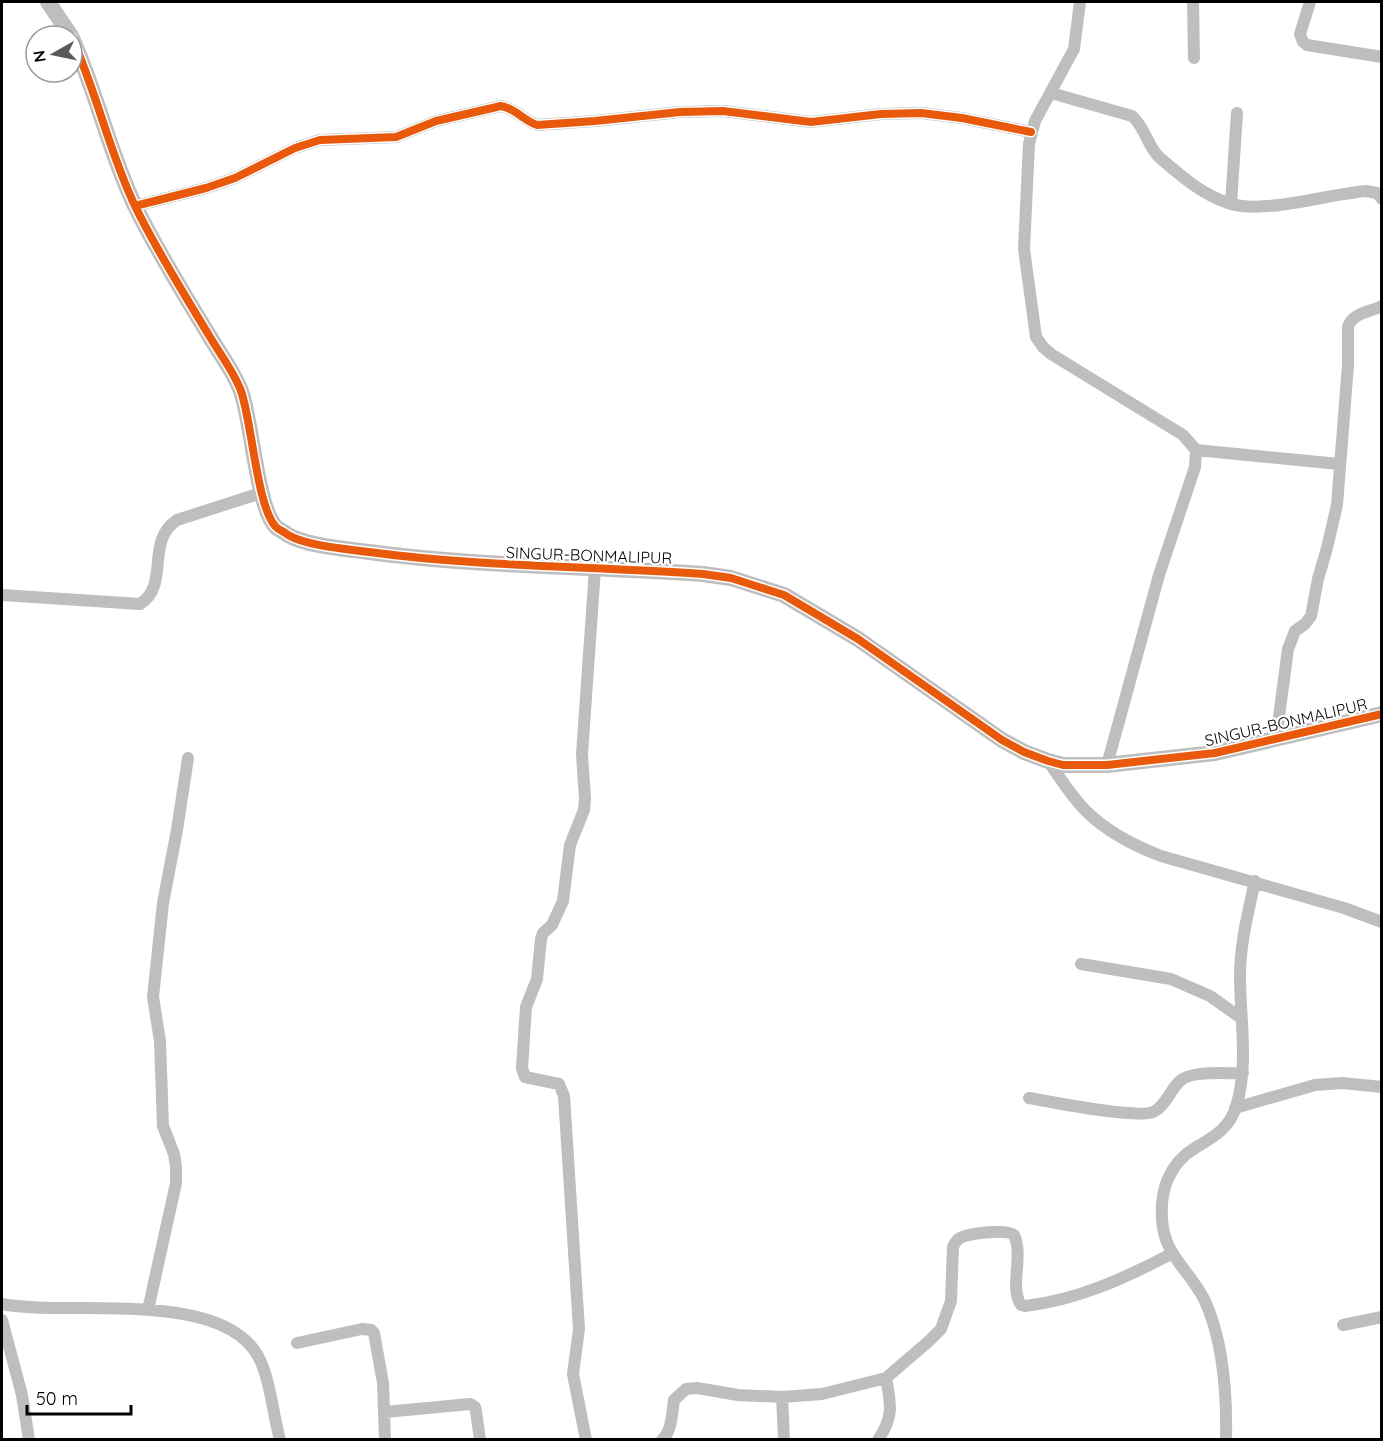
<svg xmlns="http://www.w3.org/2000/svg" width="1383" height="1441" font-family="Quicksand,sans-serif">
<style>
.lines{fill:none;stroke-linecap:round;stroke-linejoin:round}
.minor{stroke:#bebebe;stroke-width:12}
.tertiary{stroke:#bebebe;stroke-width:16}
.cycleway-casing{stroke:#fff;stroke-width:11}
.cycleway{stroke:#e8590c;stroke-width:8}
.labels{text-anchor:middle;stroke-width:4.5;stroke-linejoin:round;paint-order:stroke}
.street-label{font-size:16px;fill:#000;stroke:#fff}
</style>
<rect width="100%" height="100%" fill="#fff"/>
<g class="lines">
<path class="minor" d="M 1080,2 L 1074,49 L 1035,121 L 1029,144 L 1024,249 L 1036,337 L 1043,347 L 1051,354 L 1183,435 L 1196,450 L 1195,467 L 1159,575 L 1107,765
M 1193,2 L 1194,58
M 1310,2 L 1300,34 L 1303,42 L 1307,45 L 1382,57
M 1051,93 L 1132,116 C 1145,127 1147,145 1159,157 C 1180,175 1201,194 1228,203 C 1263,215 1328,194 1366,191 L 1377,193 L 1382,199
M 1231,204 L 1237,113
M 135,206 L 206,188 L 235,178 L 295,148 L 320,140 L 396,137 L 436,121 L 501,106 C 515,108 524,121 537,125 L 595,121 L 680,112 L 723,111 L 811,122 L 881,114 L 921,113 L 962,118 L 1031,132
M 1196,450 L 1339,464
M 2,595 L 140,604 C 170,586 145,541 177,520 L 261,493
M 1276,739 L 1288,649 L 1295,631 L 1305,624 L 1311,616 L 1318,579 L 1327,548 L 1337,505 L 1348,365 L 1348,327 C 1352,313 1370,312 1382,306
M 1048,761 C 1061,779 1073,799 1088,813 C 1109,833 1135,846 1161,856 L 1344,908 L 1382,922
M 1081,964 L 1171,979 L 1210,996 L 1241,1018
M 1029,1098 C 1052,1102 1135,1119 1153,1112 C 1165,1107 1170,1090 1180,1081 C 1191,1070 1227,1074 1243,1073
M 1235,1108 L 1315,1085 L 1342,1083 L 1382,1087
M 2,1304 C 67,1317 220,1288 258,1356 C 270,1378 273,1414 280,1440
M 148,1310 L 176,1183 L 176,1167 L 174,1154 L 163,1126 L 160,1041 L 153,997 L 163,903 L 177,830 L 188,758
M 2,1320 L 22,1395 L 29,1440
M 1343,1325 L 1382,1317
M 297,1343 L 362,1329 L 371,1330 L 374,1333 L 383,1383 L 385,1440
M 782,1397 L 784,1440
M 385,1412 L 470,1404 L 475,1407 L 476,1411 L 480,1440
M 586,1440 L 573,1374 L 579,1329 L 564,1096 L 559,1084 L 525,1077 L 522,1068 L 526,1007 L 537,979 L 541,939 L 543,933 L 552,925 L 563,901 L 570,845 L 584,810 L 585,799 L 582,754 L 595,569
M 662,1440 C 672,1431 672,1413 674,1400 L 686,1389 L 697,1388 L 738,1395 L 782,1397 L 822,1394 L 886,1378 L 929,1341 L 941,1329 L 951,1301 L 953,1247 C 955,1242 957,1239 962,1237 C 972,1233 1006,1229 1014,1235 C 1024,1256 1009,1287 1021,1305 L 1025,1306 C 1078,1300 1125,1278 1171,1254
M 878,1440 C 894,1417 891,1404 886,1378
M 1226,1440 C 1227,1394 1224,1343 1205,1301 C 1190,1270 1163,1255 1162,1218 C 1160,1189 1170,1163 1195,1148 C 1213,1137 1229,1129 1236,1107 C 1249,1065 1240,1019 1240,976 C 1240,944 1248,913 1255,881"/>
<path class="tertiary" d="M 48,2 L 71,36
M 72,38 C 97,93 109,152 135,206 C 157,251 184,294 210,337 C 220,354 234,372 241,391 C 252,422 257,508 276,527 C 279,530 285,532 288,535 C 307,546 347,549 369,552 C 480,567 591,566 703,574 L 731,578 L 784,595 L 858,639 L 1002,740 L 1024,752 L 1048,761 L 1063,765 L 1107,765 L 1215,753 L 1382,714"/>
<g class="cycleway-casing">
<path id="cycleway" d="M 72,38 C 97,93 109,152 135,206 C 157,251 184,294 210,337 C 220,354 234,372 241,391 C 252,422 257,508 276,527 C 279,530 285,532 288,535 C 307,546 347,549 369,552 C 480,567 591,566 703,574 L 731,578 L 784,595 L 858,639 L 1002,740 L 1024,752 L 1048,761 L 1063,765 L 1107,765 L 1215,753 L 1382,714
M 135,206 L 206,188 L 235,178 L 295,148 L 320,140 L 396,137 L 436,121 L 501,106 C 515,108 524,121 537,125 L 595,121 L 680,112 L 723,111 L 811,122 L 881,114 L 921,113 L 962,118 L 1031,132"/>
</g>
<use href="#cycleway" class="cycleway"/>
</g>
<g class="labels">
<g class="street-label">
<text transform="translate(589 555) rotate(2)" y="6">SINGUR-BONMALIPUR</text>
<text transform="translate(1286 722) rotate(-13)" y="6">SINGUR-BONMALIPUR</text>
</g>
</g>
<rect width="1383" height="1441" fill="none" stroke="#000000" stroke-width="6"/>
<g transform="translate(54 54) rotate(261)"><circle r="28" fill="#ffffff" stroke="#999999" stroke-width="1.5"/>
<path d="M0-4.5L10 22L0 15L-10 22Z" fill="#595959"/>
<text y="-9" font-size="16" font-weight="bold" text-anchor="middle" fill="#000000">N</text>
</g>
<path d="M27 1405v9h104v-9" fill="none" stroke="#000000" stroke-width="3"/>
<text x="36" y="1405" font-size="18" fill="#000000" stroke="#ffffff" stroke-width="4.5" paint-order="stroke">50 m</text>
</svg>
